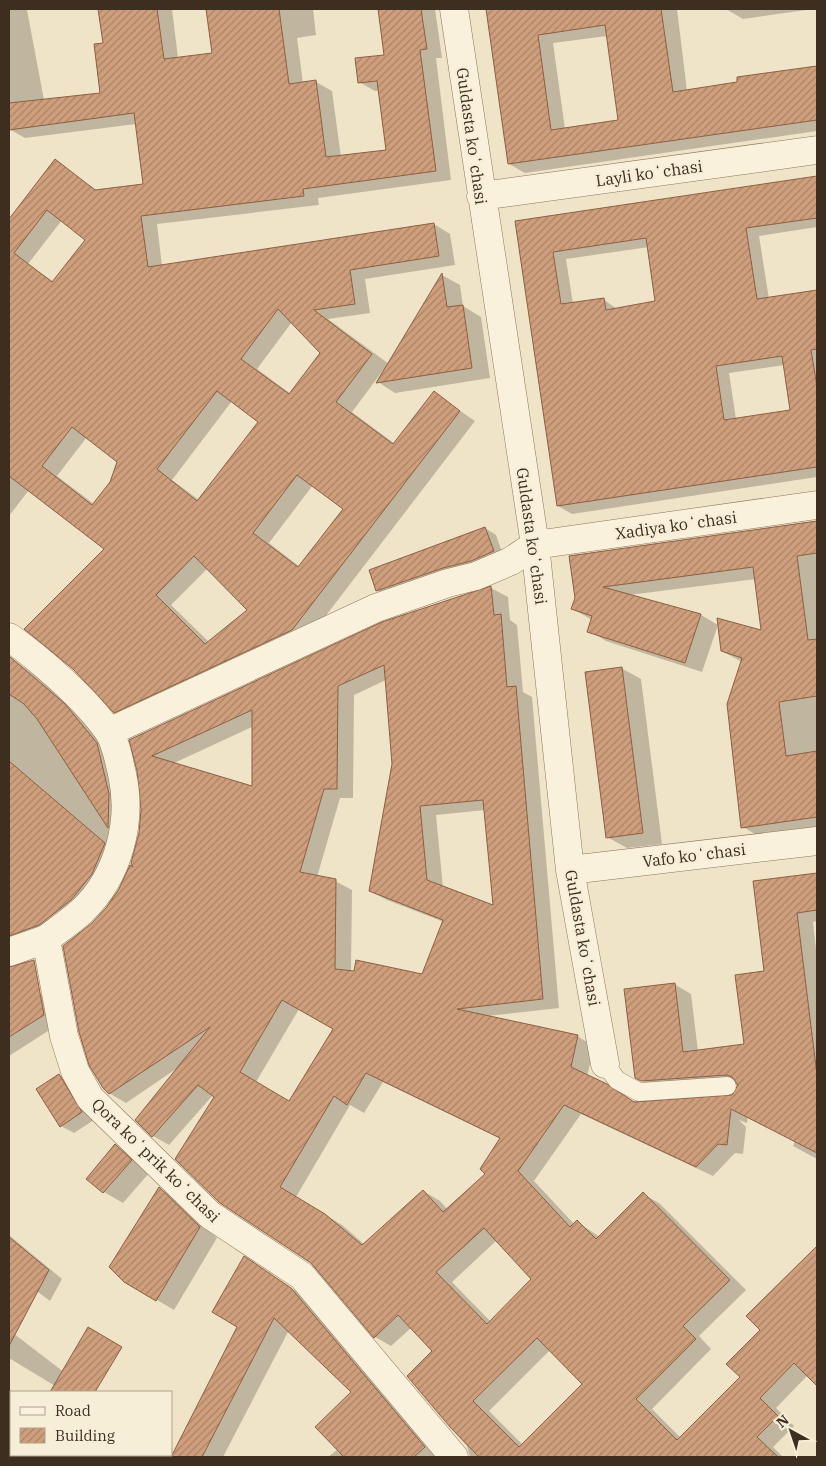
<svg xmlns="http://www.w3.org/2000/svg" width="826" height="1466" font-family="'IBM Plex Serif',serif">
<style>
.shadow{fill:#0003;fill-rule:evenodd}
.building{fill:url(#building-hatch);stroke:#8d5f41;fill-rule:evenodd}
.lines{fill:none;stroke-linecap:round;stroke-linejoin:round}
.lane-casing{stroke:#8d765c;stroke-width:19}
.street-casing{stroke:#8d765c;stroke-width:29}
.lane{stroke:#faf1dc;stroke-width:18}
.street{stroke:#faf1dc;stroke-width:28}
.labels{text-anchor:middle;stroke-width:5;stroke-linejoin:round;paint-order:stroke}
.street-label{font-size:16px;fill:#3d2e20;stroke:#f7eed8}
</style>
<defs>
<pattern id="building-hatch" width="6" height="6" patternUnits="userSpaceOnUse" patternTransform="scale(1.25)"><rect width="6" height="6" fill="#cf9f7d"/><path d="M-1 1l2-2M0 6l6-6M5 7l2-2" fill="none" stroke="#a98266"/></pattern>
</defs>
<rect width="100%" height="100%" fill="#f0e4c8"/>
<path class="shadow" d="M 9,9 L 27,10 L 44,100 L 102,94 L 104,44 L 100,9 L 172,9 L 178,58 L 213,54 L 207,9 L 313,9 L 316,35 L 297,38 L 303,83 L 316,82 L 332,91 L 341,157 L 387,151 L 380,91 L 375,91 L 359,82 L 385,56 L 379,9 L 435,9 L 442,58 L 436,58 L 451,180 L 318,198 L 319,205 L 157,224 L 162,266 L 434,224 L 450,234 L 455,265 L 365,279 L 370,313 L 328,319 L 389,364 L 442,275 L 460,285 L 463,306 L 481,317 L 490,378 L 395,393 L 378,382 L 385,370 L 384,369 L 352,412 L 395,444 L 434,393 L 475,421 L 308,639 L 131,721 L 115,712 L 106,549 L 29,490 L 9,516 L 9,281 L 13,276 L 9,273 L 9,221 L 55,161 L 98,191 L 145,185 L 136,124 L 25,138 L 9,129 ZM 62,220 L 87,239 L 54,282 L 28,264 ZM 292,322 L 321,353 L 291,394 L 257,369 ZM 232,401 L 259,421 L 199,500 L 172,480 ZM 87,437 L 118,461 L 111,482 L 94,504 L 57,476 ZM 313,485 L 345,509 L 300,567 L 269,543 ZM 208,568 L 249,610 L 209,642 L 171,605 Z
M 487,9 L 677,9 L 687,91 L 738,83 L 738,78 L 817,67 L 817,131 L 525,173 L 509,164 ZM 607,36 L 619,122 L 565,129 L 553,43 Z
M 726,9 L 813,9 L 743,19 Z
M 817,177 L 817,227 L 759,236 L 769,299 L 817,291 L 817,477 L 572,514 L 558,506 L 517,222 ZM 649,247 L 657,302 L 617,309 L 603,299 L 573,304 L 566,259 ZM 785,365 L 792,411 L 736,419 L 729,373 Z
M 817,521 L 817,829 L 760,837 L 743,827 L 742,662 L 722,651 L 762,632 L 756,579 L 629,595 L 701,615 L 718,625 L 702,672 L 606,641 L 589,631 L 592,620 L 573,609 L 576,598 L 571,557 Z
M 485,528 L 496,535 L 504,558 L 389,597 L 377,590 Z
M 491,588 L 508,597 L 510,620 L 517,625 L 523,692 L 532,697 L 559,1008 L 487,1016 L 577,1036 L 594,1046 L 587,1077 L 639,1104 L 728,1098 L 738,1092 L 737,1085 L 659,1090 L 636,1077 L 674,984 L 691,994 L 698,1051 L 745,1045 L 766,972 L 754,882 L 817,874 L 817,921 L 813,922 L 817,958 L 817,1159 L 793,1146 L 795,1141 L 748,1117 L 747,1123 L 739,1120 L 746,1127 L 743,1154 L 735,1153 L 713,1176 L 581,1114 L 534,1181 L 575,1225 L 577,1222 L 600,1237 L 643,1194 L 659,1203 L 746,1290 L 699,1336 L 711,1349 L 652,1409 L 681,1438 L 742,1377 L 762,1331 L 748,1316 L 817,1247 L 817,1384 L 808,1375 L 776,1408 L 794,1426 L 773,1447 L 783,1457 L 470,1457 L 467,1446 L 408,1376 L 433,1351 L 411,1328 L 391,1346 L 375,1337 L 216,1097 L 213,1095 L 169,1145 L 153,1136 L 176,1069 L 126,1103 L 109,1093 L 93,924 L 120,890 L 136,853 L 140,831 L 142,792 L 131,740 L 382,624 ZM 386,680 L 393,764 L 370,891 L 387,900 L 444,922 L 423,976 L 351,972 L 352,890 L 335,881 L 317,877 L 340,798 L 353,798 L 354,695 ZM 254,726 L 253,788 L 172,764 ZM 485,810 L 495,907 L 443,888 L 436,815 ZM 299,1009 L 334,1029 L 290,1102 L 256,1082 ZM 383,1082 L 501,1139 L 487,1174 L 448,1210 L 440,1201 L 423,1191 L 365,1245 L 342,1225 L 296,1197 L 350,1105 L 364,1113 ZM 497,1240 L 533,1279 L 491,1322 L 452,1282 ZM 550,1350 L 584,1384 L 523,1445 L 489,1411 Z
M 9,656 L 41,680 L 81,715 L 111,750 L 125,804 L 87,909 L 9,940 L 9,823 L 18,809 L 9,801 Z
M 621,668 L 641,679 L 662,844 L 627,848 L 607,837 Z
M 9,978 L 55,1002 L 59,1024 L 9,1056 Z
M 59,1075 L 73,1083 L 94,1120 L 74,1133 L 61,1126 Z
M 115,1146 L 134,1157 L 150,1172 L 123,1203 L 104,1192 L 88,1179 Z
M 159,1188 L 176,1198 L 217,1238 L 174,1310 L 125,1281 Z
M 9,1235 L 62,1279 L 50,1301 L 9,1270 Z
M 245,1258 L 308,1299 L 441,1457 L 328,1457 L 338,1449 L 353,1392 L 289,1330 L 223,1457 L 172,1457 L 239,1326 Z
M 9,1330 L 69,1376 L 89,1392 L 61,1392 L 68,1381 L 60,1389 L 9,1358 Z
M 25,1455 L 86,1455 L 85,1457 L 23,1457 Z"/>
<path class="building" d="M 98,9 L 157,9 L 164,59 L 212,53 L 206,9 L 279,9 L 289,84 L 316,80 L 326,157 L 386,150 L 377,81 L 358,83 L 355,58 L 384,55 L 378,9 L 421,9 L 427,49 L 420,50 L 436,171 L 303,189 L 304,196 L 141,216 L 148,267 L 434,223 L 439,256 L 350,270 L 355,304 L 314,310 L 372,354 L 336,402 L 393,444 L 434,391 L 460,411 L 292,630 L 114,713 L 73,669 L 24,629 L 104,549 L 9,476 L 9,219 L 55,159 L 95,190 L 143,184 L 134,113 L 9,130 L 9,103 L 100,93 L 94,44 L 103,43 ZM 47,210 L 85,240 L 52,282 L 14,253 ZM 278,309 L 320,353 L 289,394 L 241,359 ZM 217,391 L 258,422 L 197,501 L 157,469 ZM 72,427 L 117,462 L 110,482 L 92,505 L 42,466 ZM 297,475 L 343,509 L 298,567 L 253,533 ZM 194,556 L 247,610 L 205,644 L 156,595 Z
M 486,9 L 661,9 L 673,92 L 737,82 L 737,77 L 817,66 L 817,120 L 508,164 ZM 605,25 L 618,120 L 551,130 L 538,35 Z
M 817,176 L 817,218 L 746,228 L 757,299 L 817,290 L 817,349 L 811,350 L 817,387 L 817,467 L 557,506 L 515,221 ZM 646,238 L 655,301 L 606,310 L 604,298 L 561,304 L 553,252 ZM 782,356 L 790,410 L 724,420 L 716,366 Z
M 442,273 L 447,307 L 463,305 L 472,368 L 376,383 Z
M 817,521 L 817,553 L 797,556 L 808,640 L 817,639 L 817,696 L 779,702 L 786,756 L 817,751 L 817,817 L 741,828 L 727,704 L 742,658 L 721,651 L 717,618 L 761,630 L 753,567 L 603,587 L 701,614 L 685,663 L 587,632 L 592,616 L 571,609 L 575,598 L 569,556 Z
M 485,527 L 494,551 L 471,561 L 443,568 L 376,591 L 369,570 Z
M 491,586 L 494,615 L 501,614 L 507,687 L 516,686 L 543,999 L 457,1009 L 578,1035 L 571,1067 L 607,1084 L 634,1102 L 732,1095 L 738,1085 L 732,1077 L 727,1075 L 641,1081 L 635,1078 L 624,989 L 675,983 L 683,1052 L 744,1044 L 735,975 L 764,971 L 753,881 L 817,873 L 817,910 L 797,913 L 817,1075 L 817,1153 L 731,1109 L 727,1145 L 718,1144 L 696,1167 L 564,1105 L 518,1171 L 570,1227 L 577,1220 L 596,1239 L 643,1192 L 730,1280 L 683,1326 L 696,1339 L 636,1399 L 677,1440 L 740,1377 L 726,1364 L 760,1330 L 746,1316 L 817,1246 L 817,1386 L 794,1363 L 760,1398 L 778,1416 L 757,1437 L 778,1457 L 479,1457 L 450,1427 L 407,1376 L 432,1351 L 398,1315 L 374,1338 L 311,1263 L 220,1203 L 175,1159 L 214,1097 L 198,1085 L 152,1137 L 135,1120 L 210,1027 L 109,1094 L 103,1088 L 89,1065 L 79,1032 L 63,946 L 92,923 L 106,908 L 119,889 L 130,865 L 133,867 L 131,863 L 139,833 L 141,810 L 137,771 L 129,740 L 382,622 ZM 384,665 L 392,764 L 369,891 L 443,920 L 422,974 L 356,960 L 354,971 L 335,969 L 336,879 L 300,872 L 324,789 L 337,789 L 338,686 ZM 252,710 L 252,786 L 152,756 ZM 483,800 L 493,905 L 427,880 L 420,806 ZM 282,1000 L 333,1029 L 289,1101 L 240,1072 ZM 366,1073 L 500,1138 L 480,1169 L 485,1174 L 443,1212 L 423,1190 L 362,1245 L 325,1214 L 280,1187 L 334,1096 L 347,1105 ZM 484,1228 L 531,1279 L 487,1324 L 436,1272 ZM 537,1338 L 582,1384 L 519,1447 L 473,1401 Z
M 9,656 L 65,704 L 97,743 L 109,794 L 108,828 L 37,719 L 24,704 L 9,694 Z
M 622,667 L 643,833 L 606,838 L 585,672 Z
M 9,761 L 105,843 L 92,874 L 71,900 L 39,925 L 9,936 Z
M 34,960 L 44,1015 L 9,1037 L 9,967 Z
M 59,1074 L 82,1112 L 60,1127 L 36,1089 Z
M 115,1144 L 132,1160 L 103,1193 L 86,1179 Z
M 159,1187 L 200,1227 L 156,1301 L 124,1282 L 109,1267 Z
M 9,1237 L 49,1270 L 9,1346 Z
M 244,1256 L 291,1288 L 425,1447 L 414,1457 L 344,1457 L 315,1427 L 351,1392 L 274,1318 L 202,1457 L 171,1457 L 237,1327 L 212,1312 Z
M 88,1327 L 122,1347 L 95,1392 L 50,1392 Z"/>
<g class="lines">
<g class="lane-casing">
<path id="lane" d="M 605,1064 L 617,1080 L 639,1092 L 727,1086"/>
</g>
<g class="street-casing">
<path id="street" d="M 454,9 L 535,545 L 570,870 L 605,1064
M 481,196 L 817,150
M 9,637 C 40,659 87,700 108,731 C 116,742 119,761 122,774 C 133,822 118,877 82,911 C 71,921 58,930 46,939 L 64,1036 L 75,1071 L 90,1098 L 210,1215 L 302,1276 L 454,1457
M 109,732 L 376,608 L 448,583 L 476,576 L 511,561 L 535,545 L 817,505
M 570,870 L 817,841
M 9,952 L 46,939"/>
</g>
<use href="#lane" class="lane"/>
<use href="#street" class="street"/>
</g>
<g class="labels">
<g class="street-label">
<text transform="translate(472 136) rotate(82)" y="6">Guldasta koʻchasi</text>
<text transform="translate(649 173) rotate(-8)" y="6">Layli koʻchasi</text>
<text transform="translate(676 525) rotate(-8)" y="6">Xadiya koʻchasi</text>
<text transform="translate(532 536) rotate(82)" y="6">Guldasta koʻchasi</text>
<text transform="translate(694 855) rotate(-7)" y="6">Vafo koʻchasi</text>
<text transform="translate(583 938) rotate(80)" y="6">Guldasta koʻchasi</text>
<text transform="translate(156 1160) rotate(44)" y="6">Qora koʻprik koʻchasi</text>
</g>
</g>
<rect width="826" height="1466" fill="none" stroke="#3d2e20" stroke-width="20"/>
<rect x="10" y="1391" width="162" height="65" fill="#f7eed8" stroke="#ada18e"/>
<rect x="20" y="1407" width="25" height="8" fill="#faf1dc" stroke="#ada18e"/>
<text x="55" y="1416" font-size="15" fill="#3d2e20">Road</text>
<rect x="20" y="1428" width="25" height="15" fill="url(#building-hatch)" stroke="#ada18e"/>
<text x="55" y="1441" font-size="15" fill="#3d2e20">Building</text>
<g transform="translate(791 1431) rotate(320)" stroke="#f7eed8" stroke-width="4" paint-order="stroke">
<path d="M0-4L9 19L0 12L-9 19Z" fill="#3d2e20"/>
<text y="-8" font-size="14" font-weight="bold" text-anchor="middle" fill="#3d2e20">N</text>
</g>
</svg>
